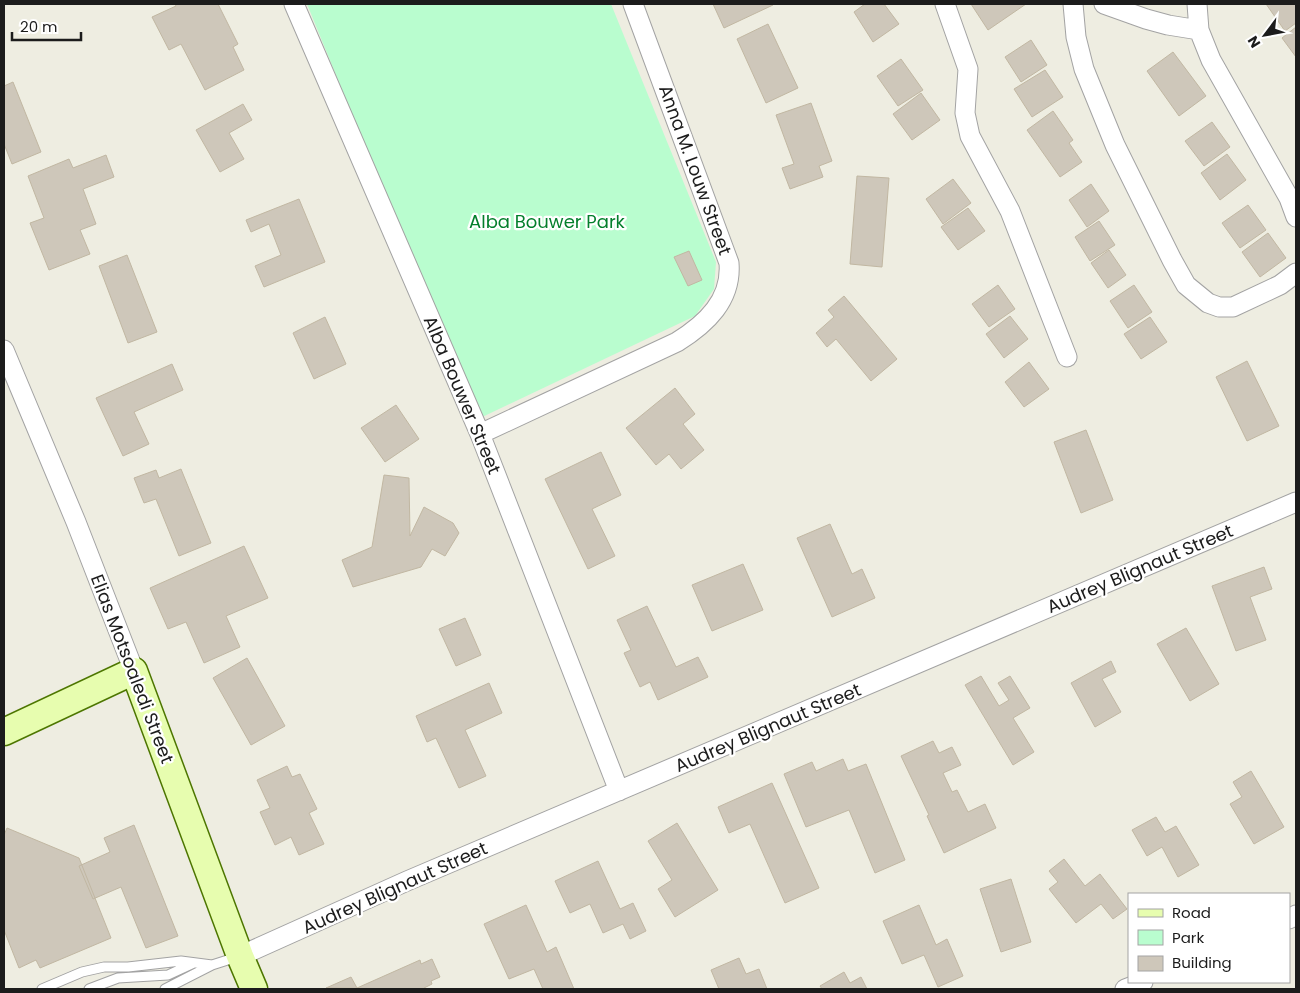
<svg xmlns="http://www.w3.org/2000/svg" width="1300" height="993" font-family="Poppins,sans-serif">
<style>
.park{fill:#b9fdcf}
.building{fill:#cec7ba;stroke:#c1b7a2}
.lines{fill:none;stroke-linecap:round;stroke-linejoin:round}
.lane-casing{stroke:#a3a3a3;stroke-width:11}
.street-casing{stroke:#a3a3a3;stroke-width:21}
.secondary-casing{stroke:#4d7600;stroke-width:29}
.lane{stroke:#fff;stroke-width:9}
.street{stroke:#fff;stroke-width:19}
.secondary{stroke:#e7fdaf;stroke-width:26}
.labels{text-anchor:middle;stroke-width:4.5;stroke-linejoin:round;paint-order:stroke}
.street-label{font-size:18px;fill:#1c1c1c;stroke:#fff}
.park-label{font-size:18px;fill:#047f2c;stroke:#fff}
</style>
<rect width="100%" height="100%" fill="#eeede1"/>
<path class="park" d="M 307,4 L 611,4 L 716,262 L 714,289 L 695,316 L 476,420 Z"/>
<path class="building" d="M 175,4 L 218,4 L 238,44 L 233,47 L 244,70 L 205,90 L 181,44 L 169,50 L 152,17 L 176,6 Z
M 713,4 L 773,4 L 773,5 L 724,28 Z
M 865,4 L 884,4 L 899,24 L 873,42 L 854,12 Z
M 971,4 L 1026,4 L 988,30 Z
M 1266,4 L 1296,4 L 1296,23 L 1285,31 Z
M 768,24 L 798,88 L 766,103 L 737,39 Z
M 1296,27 L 1296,57 L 1282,38 Z
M 1031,40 L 1047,65 L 1021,82 L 1005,57 Z
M 1173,52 L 1206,96 L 1179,116 L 1147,71 Z
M 901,59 L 923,90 L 898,106 L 877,76 Z
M 1045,70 L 1063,97 L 1032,117 L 1014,89 Z
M 13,82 L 41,152 L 12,164 L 4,144 L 4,86 Z
M 921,93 L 940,120 L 912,140 L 893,114 Z
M 811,103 L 832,161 L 819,166 L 823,177 L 790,189 L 782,168 L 794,164 L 776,115 Z
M 243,104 L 252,120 L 229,133 L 244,159 L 220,172 L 196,130 Z
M 1053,111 L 1073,140 L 1069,143 L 1082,162 L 1060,177 L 1027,130 Z
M 1212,122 L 1230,147 L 1204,166 L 1185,141 Z
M 1227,154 L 1246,180 L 1220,200 L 1201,173 Z
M 106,155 L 114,177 L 83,189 L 96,224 L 80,230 L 90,254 L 49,270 L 30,223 L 44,218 L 28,176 L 69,159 L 73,168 Z
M 857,176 L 889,178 L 882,267 L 850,264 Z
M 953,179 L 971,203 L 943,224 L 926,199 Z
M 1091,184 L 1109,211 L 1087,227 L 1069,200 Z
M 299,199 L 325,262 L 264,287 L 255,266 L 281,255 L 269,224 L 251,232 L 246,220 Z
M 1248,205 L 1266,230 L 1240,248 L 1222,223 Z
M 968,208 L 985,231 L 958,250 L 941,227 Z
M 1099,221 L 1115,245 L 1090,261 L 1075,237 Z
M 1268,233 L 1286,258 L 1260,277 L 1242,252 Z
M 1109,250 L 1126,275 L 1108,288 L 1091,263 Z
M 689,251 L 702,280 L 688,286 L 674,257 Z
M 127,255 L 157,332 L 128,343 L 99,266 Z
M 998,285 L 1015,309 L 989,327 L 972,304 Z
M 1134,285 L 1152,312 L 1128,328 L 1110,301 Z
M 844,296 L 897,359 L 871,381 L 836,339 L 827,347 L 816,333 L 834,317 L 828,310 Z
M 1010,316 L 1028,339 L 1004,358 L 986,334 Z
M 325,317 L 346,364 L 314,379 L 293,333 Z
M 1150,317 L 1167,342 L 1141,359 L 1124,334 Z
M 1247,361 L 1279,426 L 1247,441 L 1216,377 Z
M 1029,362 L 1049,389 L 1024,407 L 1005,382 Z
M 172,364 L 183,390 L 134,412 L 149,444 L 123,456 L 96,398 Z
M 675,388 L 695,414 L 683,424 L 704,450 L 681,469 L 669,454 L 656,465 L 626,428 Z
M 396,405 L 419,439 L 385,462 L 361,428 Z
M 1086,430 L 1113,500 L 1081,513 L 1054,442 Z
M 601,452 L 621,495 L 592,509 L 615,556 L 588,569 L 545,479 Z
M 181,469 L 211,543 L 179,556 L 156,499 L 144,503 L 134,478 L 156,470 L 159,478 Z
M 384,475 L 409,478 L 410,536 L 424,507 L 453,523 L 459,533 L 445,556 L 432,549 L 421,567 L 353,587 L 342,560 L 372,547 Z
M 830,524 L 852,574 L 862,569 L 875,598 L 832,617 L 797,538 Z
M 244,546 L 268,598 L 226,616 L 240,647 L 204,663 L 186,622 L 168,629 L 150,588 Z
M 743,564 L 763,610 L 712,631 L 692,585 Z
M 1264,567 L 1272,589 L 1250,597 L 1266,640 L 1236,651 L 1212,586 Z
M 647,606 L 676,667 L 698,657 L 708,677 L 658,700 L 650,682 L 640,687 L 624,653 L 631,650 L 617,620 Z
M 465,618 L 481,655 L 456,666 L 439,629 Z
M 1186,628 L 1219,684 L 1190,701 L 1157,644 Z
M 247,658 L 285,726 L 251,745 L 213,678 Z
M 1111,661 L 1116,672 L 1102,679 L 1121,712 L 1095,727 L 1071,683 Z
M 981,676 L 999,706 L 1009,700 L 998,683 L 1010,676 L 1030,708 L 1013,718 L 1034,752 L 1013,765 L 965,685 Z
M 489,683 L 502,713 L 465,730 L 486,776 L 459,788 L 436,738 L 427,742 L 416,716 Z
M 933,741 L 939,753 L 952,747 L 961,765 L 943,773 L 952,792 L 957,790 L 968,812 L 985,804 L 996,828 L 944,853 L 927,816 L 929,815 L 901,756 Z
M 843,759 L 848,771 L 866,764 L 905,860 L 875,873 L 849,810 L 806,827 L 784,774 L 812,762 L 816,771 Z
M 287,766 L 292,777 L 300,774 L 317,809 L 309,813 L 324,844 L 299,855 L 291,837 L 275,845 L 260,812 L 270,808 L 257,780 Z
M 1251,771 L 1284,827 L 1254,844 L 1230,804 L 1242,797 L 1233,782 Z
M 772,783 L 819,888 L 785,903 L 750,824 L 729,833 L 718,807 Z
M 1156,817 L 1165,832 L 1176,826 L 1199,865 L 1178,877 L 1162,847 L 1147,856 L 1132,830 Z
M 677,823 L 718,890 L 675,917 L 658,889 L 672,880 L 648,841 Z
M 134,825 L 178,936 L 146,948 L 121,887 L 93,899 L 79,866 L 110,852 L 104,838 Z
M 7,828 L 79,858 L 111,938 L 40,968 L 36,960 L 19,968 L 4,930 L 4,835 Z
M 1064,859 L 1085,886 L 1100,874 L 1127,909 L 1113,919 L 1101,904 L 1076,923 L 1049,889 L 1058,882 L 1049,871 Z
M 598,861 L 620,909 L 633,903 L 646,931 L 630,939 L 623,924 L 603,933 L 590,904 L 570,913 L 555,881 Z
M 1011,879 L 1031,942 L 1001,952 L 980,889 Z
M 526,905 L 547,952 L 556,947 L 574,989 L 543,989 L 534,969 L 509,979 L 484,924 Z
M 919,905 L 936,945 L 947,939 L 963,976 L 938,987 L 924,955 L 902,964 L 883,921 Z
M 739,958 L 746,974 L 759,969 L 767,989 L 719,989 L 711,970 Z
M 432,959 L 440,977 L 431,981 L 432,984 L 424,988 L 424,989 L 326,988 L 351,977 L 357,988 L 420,960 L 421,964 Z
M 844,972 L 850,983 L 861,977 L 867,989 L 822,989 L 820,986 Z"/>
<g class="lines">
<g class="lane-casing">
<path id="lane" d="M 42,989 L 82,972 L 104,967 L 128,967 L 181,961 L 212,965
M 89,989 L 118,978 L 168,975 L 194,963
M 165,989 L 212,965 L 237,957"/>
</g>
<g class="street-casing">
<path id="street" d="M 294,4 L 480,434 L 619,791
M 945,4 L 968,69 L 965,113 L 970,136 L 1010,211 L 1067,357
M 1073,4 L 1076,37 L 1084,69 L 1115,145 L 1172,260 L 1186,285 L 1208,303 L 1219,307 L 1233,307 L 1280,285 L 1296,273
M 1104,4 L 1146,19 L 1168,25 L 1199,30
M 1197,4 L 1199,30 L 1211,60 L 1289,198 L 1296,217
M 4,350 L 76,522 L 134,671
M 480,434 L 677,342 C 706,324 732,300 729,263 L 633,4
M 1289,919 L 1296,915
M 240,956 L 407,881 L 1296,502
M 1125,989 L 1143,982"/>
</g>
<g class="secondary-casing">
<path id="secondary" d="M 4,732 L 134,671 L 240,956 L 254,989"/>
</g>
<use href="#lane" class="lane"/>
<use href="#street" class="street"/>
<use href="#secondary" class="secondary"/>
</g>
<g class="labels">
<g class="street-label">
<text transform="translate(695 170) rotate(70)" y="6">Anna M. Louw Street</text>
<text transform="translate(462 395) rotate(67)" y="6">Alba Bouwer Street</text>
<text transform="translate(1140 569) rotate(-23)" y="6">Audrey Blignaut Street</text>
<text transform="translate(132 669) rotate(69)" y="6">Elias Motsoaledi Street</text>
<text transform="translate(768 728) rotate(-23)" y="6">Audrey Blignaut Street</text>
<text transform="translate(395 888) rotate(-24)" y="6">Audrey Blignaut Street</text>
</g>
<g class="park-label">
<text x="547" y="228">Alba Bouwer Park</text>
</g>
</g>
<rect width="1300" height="993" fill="none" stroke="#1c1c1c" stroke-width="10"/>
<rect x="1128" y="893" width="162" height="90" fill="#ffffff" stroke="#a4a4a4"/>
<rect x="1138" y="909" width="25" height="8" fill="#e7fdaf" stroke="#a4a4a4"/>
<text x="1172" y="918" font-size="15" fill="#1c1c1c">Road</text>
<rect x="1138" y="930" width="25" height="15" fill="#b9fdcf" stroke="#a4a4a4"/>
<text x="1172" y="943" font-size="15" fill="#1c1c1c">Park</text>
<rect x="1138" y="956" width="25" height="15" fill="#cec7ba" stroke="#a4a4a4"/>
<text x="1172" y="968" font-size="15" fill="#1c1c1c">Building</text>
<g transform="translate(1265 35) rotate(238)" stroke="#ffffff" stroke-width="4" paint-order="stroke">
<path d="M0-4L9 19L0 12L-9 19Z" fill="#1c1c1c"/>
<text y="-8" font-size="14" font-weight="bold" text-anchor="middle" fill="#1c1c1c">N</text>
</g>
<path d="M12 32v8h69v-8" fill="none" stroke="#1c1c1c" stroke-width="2.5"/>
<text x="20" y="32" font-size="15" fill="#1c1c1c" stroke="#ffffff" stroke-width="4" paint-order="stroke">20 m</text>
</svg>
